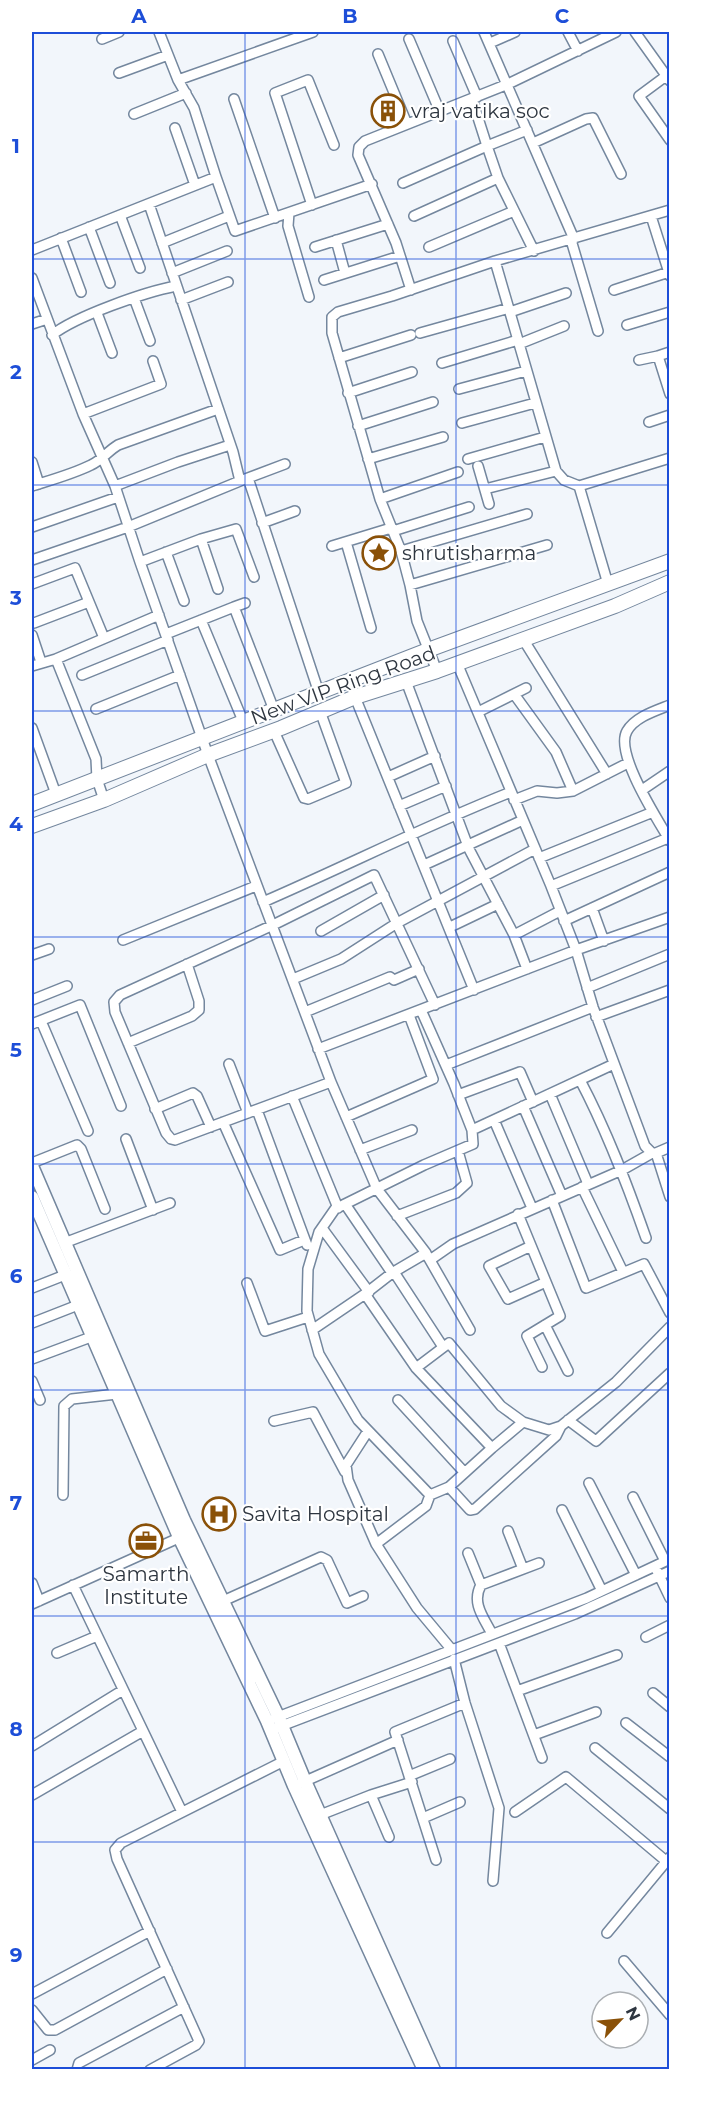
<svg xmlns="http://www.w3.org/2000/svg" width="701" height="2101" font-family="Montserrat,sans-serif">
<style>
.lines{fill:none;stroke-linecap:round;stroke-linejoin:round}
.street-casing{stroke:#74879e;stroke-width:12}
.secondary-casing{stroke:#74879e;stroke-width:15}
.primary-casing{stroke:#74879e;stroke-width:16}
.street{stroke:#fff;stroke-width:9}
.secondary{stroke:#fff;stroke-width:12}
.primary{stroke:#fff;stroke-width:14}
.grid{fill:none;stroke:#1d4ed8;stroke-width:1.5;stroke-opacity:0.55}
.labels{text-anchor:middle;stroke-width:4.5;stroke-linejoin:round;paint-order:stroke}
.poi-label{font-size:20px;fill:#2e3640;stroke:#fff;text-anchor:start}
.street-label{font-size:20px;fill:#2e3640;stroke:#fff}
.neatline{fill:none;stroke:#1d4ed8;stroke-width:2}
.grid-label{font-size:20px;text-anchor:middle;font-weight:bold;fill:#1d4ed8}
</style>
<rect width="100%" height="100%" fill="#f2f6fb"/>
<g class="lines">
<g class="street-casing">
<path id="street" d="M 484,32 L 574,239
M 568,32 L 578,51
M 635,32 L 670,81
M 102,39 L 119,32
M 409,39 L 440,112
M 453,41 L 477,97
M 490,43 L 515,32
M 378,54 L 407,124
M 119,73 L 168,55
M 666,76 L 639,96 L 670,140
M 178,80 L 313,32
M 234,99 L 275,218
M 134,114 L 186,93
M 175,128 L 195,185
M 527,130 L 487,146 L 498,178 L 534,251
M 533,143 L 586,119 L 593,118 L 621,174
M 216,177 L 235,231 L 372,184
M 403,183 L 487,146 L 472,99
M 149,204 L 233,452 L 240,481
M 312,205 L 275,93 L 308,80 L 334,145
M 289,213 L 288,226 L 309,297
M 120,215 L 140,268
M 414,216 L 498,178
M 651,216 L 670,276
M 89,227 L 110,283
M 61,238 L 81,292
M 336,240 L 345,273
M 571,240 L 598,331
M 162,243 L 229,216
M 315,247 L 388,224
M 429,247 L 514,211
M 32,250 L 216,177 L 194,108 L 178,80 L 159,32
M 495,261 L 556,471 L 564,480 L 579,486
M 172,273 L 227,251
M 32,278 L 83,414 L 115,486 L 140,562 L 208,755 L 331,1082 L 377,1189 L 426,1253 L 392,1273 L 365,1294 L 416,1368 L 492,1448 L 449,1487
M 324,280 L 400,256
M 411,290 L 396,243 L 358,155 L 359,147 L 365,141 L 508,84 L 616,32
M 614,290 L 669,272
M 134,298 L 150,341
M 181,300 L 228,282
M 510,312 L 566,293
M 97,313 L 112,353
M 32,324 L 47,319
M 627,325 L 670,312
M 420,333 L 509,308
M 52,335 C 76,316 145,292 176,286
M 519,344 L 564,326
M 670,352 L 658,356 L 670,394
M 339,358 L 411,335
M 639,360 L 658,356
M 442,363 L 518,340
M 459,389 L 526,371
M 348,393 L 412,372
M 83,414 L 161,384 L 153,361
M 649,422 L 670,415
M 462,423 L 535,403
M 358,426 L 433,402
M 368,459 L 443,437
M 468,459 L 545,437
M 32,462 L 39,484
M 478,466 L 489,504
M 248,478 L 319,693
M 32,486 C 51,480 73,474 91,465 C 102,460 108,451 118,445 L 218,409
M 115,486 L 178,462 L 230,445
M 485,489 L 556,471
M 380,499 L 458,472
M 262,523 L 295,511
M 32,527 L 118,497
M 393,531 L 469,507
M 201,539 L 218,589
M 346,542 L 371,628
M 332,546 L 391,528
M 401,551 L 527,514
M 166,552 L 184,601
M 32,560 L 128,527 L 240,481 L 285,464
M 140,562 L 201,539 L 236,529 L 254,577
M 32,584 L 75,568 L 104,638
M 608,584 L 579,486 L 670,458
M 410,585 L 547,545
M 234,607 L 245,603
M 201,620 L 243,721
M 34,623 L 89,602
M 166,634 L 234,607 L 274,710
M 32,635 L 41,662
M 523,639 L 607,774
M 56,659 L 96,759 L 97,779 L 104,800
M 457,663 L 551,886 L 576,950 L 593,1007 L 645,1146 L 652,1153 L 656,1153 L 670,1147
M 32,666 L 56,659 L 159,615
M 437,671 L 417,621 L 410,585 L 401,551 L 380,499 L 332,333 L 332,317 L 338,312 L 392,296 L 495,261 L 670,210
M 82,675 L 168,640
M 406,681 L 469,849 L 514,935 L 560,911
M 514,694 L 556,752 L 573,791
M 355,697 L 474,990
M 670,705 C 655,711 635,717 627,731 C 614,753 658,820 670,841
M 96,709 L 180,675
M 478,712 L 526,688
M 32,728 L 56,794
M 274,731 L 304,798 L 308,799 L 346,783 L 320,711
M 388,777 L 435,756
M 642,790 L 670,771
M 514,800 L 537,791 L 557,793 L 573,791 L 628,763
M 399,806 L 446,786
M 539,858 L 653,812
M 424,865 L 523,820
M 551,886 L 668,838
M 263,902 C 346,866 427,825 511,792
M 592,908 L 604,941
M 564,921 L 670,872
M 450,927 L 498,904
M 321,931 L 384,895
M 514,935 L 527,969
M 123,940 L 256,886
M 32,955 L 49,949
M 293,979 L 341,959 L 397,923 L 535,849
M 587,988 L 670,954
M 32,1000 L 67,986
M 421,1010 L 454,1084 L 472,1130
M 305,1012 L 390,977 L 394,980 L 419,969
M 596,1017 L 670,990
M 41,1021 L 88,1131
M 32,1024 L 80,1005 L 121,1106
M 128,1043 L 192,1016 L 199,1010 L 199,1001 L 187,964
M 318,1049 L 576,950 L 670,917
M 229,1064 L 248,1113
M 446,1065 L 593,1007
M 580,1080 C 607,1131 627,1184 646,1238
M 331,1082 L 175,1140 L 171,1139 L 166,1133 L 115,1012 L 114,1002 L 120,995 L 273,925 L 374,875 L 435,1005
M 550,1094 L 588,1184
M 458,1095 L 520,1072 L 533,1102
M 292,1096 L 338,1208
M 523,1106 L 562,1196
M 155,1109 L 193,1093 L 197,1096 L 211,1127
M 257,1110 L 307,1245
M 346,1117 L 433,1079 L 409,1015
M 494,1120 L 532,1208
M 223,1122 L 280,1250 L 304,1240
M 126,1139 L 153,1210
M 360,1150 L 412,1130
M 656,1153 L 670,1197
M 32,1163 L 77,1145 L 81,1149 L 105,1209
M 582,1187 L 623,1272
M 552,1200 L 586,1288 L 644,1264 L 670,1313
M 345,1204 L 392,1273
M 518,1214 L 560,1316 L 527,1336 L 542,1367
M 397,1216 L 456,1193 L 467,1183 L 458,1151
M 322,1228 L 369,1292
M 64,1243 L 170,1203
M 531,1246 L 489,1266 L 508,1299 L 546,1282
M 427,1255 L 470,1330
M 430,1260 L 453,1244 L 622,1170 L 652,1153
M 394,1272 L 443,1347
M 247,1283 L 265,1331 L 308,1317
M 32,1288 L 65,1275
M 32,1323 L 78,1305
M 545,1325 L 568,1371
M 312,1330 L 365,1294
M 32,1359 L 91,1337
M 416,1368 L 449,1343 L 501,1406 L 523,1422 L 549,1430 L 561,1426 L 616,1382 L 670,1327
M 32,1381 L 40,1400
M 398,1400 L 464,1472
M 568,1420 L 596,1441 L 670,1373
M 274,1421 L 313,1412 L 345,1472
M 561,1426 L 556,1436 L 475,1509 L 470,1510 L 449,1487 L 430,1495 L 358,1420 L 319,1354 L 307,1311 L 308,1269 L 319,1232 L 335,1209 L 424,1165 L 473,1144 L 472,1130 L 614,1064
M 368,1431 L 346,1465 L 348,1480 L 376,1544 L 417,1608 L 452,1650
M 492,1448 L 523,1422
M 589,1483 L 636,1575
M 63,1495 L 64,1406 L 72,1399 L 117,1394
M 633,1497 L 665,1561
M 562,1510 L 602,1591
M 508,1531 L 523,1569
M 376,1544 L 426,1506 L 430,1495
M 468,1553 L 481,1585
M 657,1571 L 670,1598
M 32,1583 L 39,1601
M 73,1585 L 182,1812
M 223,1601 L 321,1557 L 327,1560 L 347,1603 L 363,1596
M 32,1604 L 183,1536
M 492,1634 C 484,1618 471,1603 481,1585 L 539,1563
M 646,1637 L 670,1625
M 499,1643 L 517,1691
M 57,1653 L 97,1636
M 454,1659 L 465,1703 L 499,1808 L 493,1881
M 653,1693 L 670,1707
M 275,1718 L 587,1598 L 670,1559
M 626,1723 L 670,1757
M 276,1728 L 575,1614 L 670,1571
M 534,1735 L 596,1712
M 32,1746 L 123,1690
M 595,1748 L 670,1809
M 542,1758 L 517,1691 L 617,1655
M 409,1776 L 450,1759
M 301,1783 L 398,1740
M 32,1795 L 143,1731
M 515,1812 L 566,1777 L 666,1861
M 320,1815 L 371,1795
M 423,1818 L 460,1802
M 389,1837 L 371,1795 L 412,1782
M 436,1860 L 395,1732 L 465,1703
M 607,1933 L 670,1857
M 624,1961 L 670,2015
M 32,1994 L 150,1931
M 32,2010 L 48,2030 L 55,2030 L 167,1969
M 32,2060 L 50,2050
M 77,2070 L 79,2063 L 184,2007
M 150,2070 L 196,2045 L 199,2041 L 117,1859 L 115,1850 L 121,1843 L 284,1761"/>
</g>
<g class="secondary-casing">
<path id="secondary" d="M 32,1166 L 184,1520 L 278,1716 L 305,1781 L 434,2070
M 32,1197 L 179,1537 L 267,1721 L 294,1786 L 424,2070"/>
</g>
<g class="primary-casing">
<path id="primary" d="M 32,804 L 428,650 L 670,561
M 32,826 L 104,800 L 208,755 L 281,728 L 355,697 L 437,671 L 615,606 L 670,582"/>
</g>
<use href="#street" class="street"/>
<use href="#secondary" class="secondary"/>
<use href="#primary" class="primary"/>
</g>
<path class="grid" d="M 245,32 L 245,2070M 456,32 L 456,2070M 32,259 L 670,259M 32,485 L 670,485M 32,711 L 670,711M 32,937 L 670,937M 32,1164 L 670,1164M 32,1390 L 670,1390M 32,1616 L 670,1616M 32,1842 L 670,1842"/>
<defs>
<g id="building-ring" transform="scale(1.725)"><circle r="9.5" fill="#fff" stroke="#8a5108" stroke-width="1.5"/><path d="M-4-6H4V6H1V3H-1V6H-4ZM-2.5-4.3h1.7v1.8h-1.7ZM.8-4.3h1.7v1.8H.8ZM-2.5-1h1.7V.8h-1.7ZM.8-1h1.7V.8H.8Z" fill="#8a5108"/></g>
<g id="sight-ring" transform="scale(1.725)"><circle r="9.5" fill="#fff" stroke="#8a5108" stroke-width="1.5"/><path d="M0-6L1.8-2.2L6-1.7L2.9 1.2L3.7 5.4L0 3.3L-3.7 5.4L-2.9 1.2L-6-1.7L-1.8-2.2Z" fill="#8a5108"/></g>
<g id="hospital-ring" transform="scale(1.725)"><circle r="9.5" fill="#fff" stroke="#8a5108" stroke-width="1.5"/><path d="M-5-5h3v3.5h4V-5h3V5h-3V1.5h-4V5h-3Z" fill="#8a5108"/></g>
<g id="office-ring" transform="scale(1.725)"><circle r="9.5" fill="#fff" stroke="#8a5108" stroke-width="1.5"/><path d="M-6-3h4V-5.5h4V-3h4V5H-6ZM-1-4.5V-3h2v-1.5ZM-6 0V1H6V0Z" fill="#8a5108"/></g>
</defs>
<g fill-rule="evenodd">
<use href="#building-ring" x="388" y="111"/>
<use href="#sight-ring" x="379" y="553"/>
<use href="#hospital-ring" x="219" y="1514"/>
<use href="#office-ring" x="146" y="1541"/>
</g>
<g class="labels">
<g class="poi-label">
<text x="411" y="118">vraj vatika soc</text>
<text x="402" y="560">shrutisharma</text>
<text x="242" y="1521">Savita Hospital</text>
<text x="146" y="1581" text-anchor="middle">Samarth<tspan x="146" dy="23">Institute</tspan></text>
</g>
<g class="street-label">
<text transform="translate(343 685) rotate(-20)" y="7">New VIP Ring Road</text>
</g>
</g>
<rect width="701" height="2101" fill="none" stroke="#ffffff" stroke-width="66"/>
<g transform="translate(620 2020) rotate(64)"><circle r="28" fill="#ffffff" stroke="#abafb3" stroke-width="1.5"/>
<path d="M0-4.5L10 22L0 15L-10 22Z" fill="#8a5108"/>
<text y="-9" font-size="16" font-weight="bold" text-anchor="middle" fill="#2e3640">N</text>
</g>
<rect x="33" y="33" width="635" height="2035" class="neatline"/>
<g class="grid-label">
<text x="139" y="23">A</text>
<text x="350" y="23">B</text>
<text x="562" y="23">C</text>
<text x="16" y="153">1</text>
<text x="16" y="379">2</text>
<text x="16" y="605">3</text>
<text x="16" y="831">4</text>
<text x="16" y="1057">5</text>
<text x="16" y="1283">6</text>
<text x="16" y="1510">7</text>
<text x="16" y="1736">8</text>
<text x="16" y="1962">9</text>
</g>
</svg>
